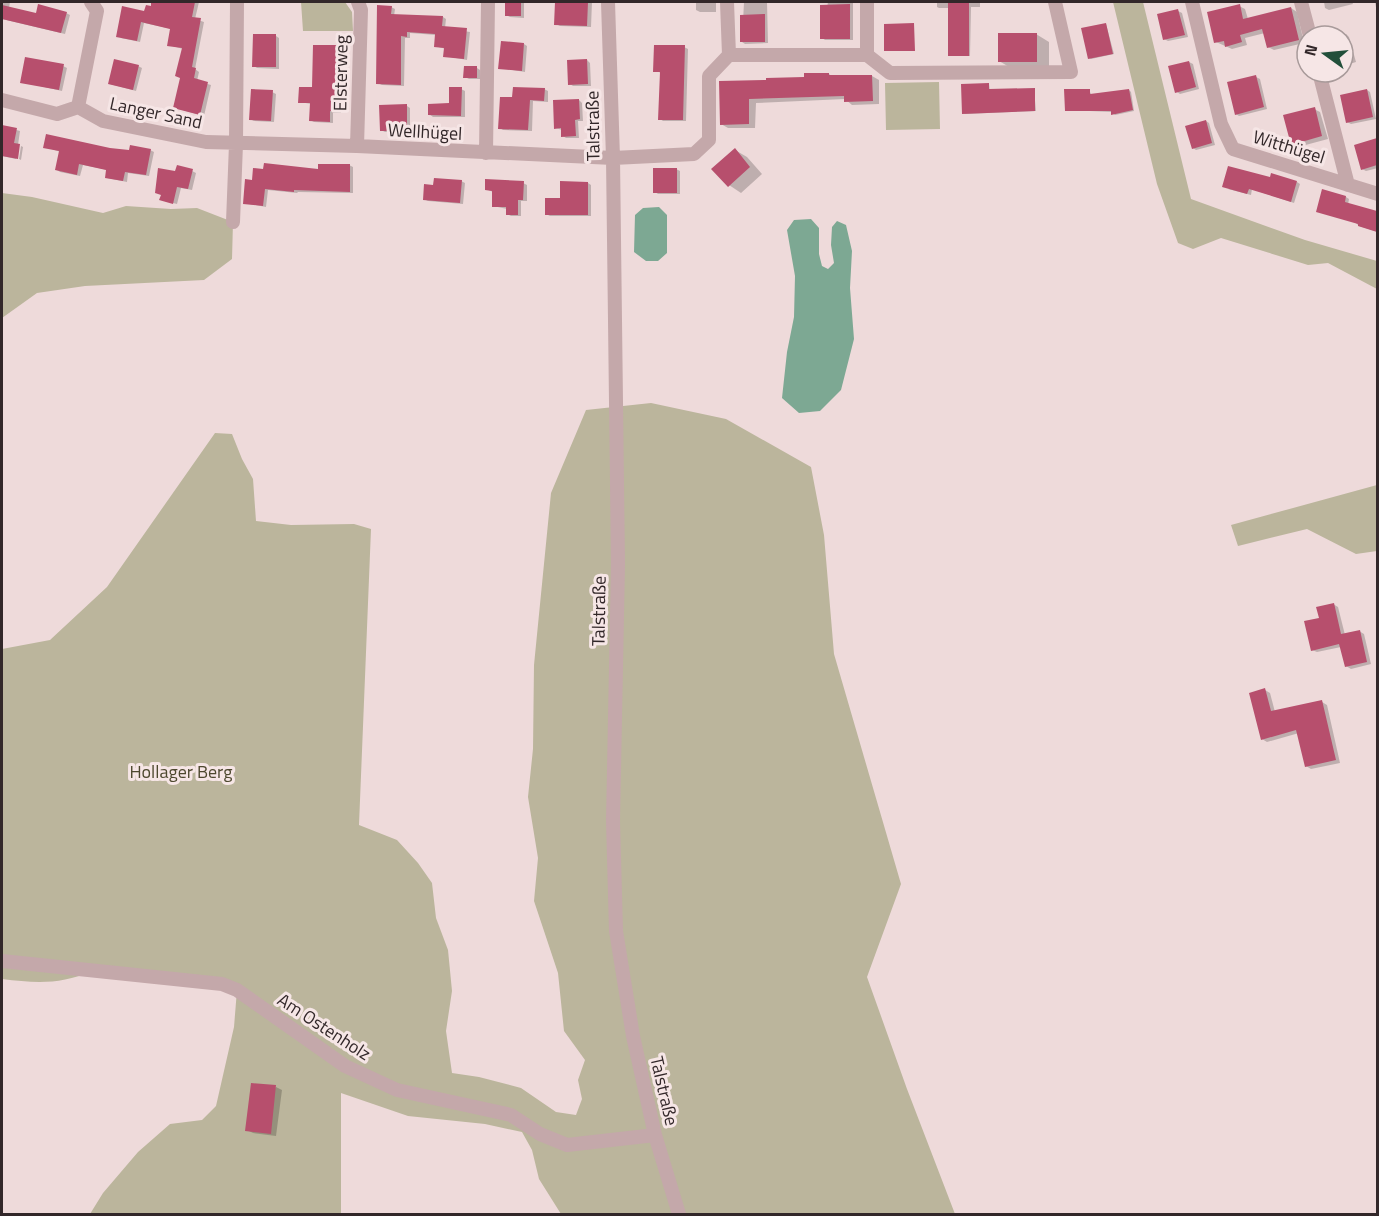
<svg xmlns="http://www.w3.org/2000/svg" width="1379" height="1216" font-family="'Titillium Web',sans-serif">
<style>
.green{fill:#bbb59c}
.water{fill:#7da893}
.shadow{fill:#0003}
.building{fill:#b74f6d}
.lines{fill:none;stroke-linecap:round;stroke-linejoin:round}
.minor{stroke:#c4a8aa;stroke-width:14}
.labels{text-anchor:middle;stroke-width:6;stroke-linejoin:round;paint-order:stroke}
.street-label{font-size:18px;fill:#322729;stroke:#f6e6e6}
.park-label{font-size:18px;fill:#4d482e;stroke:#f6e6e6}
</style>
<rect width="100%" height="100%" fill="#eedada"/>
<path class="green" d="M 301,2 L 345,2 L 352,12 L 353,31 L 303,31 Z
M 1113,2 L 1143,2 L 1191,199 L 1305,240 L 1377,261 L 1377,289 L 1328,263 L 1308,265 L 1221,238 L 1193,249 L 1178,243 L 1157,184 Z
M 939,82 L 940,129 L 886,130 L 885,83 Z
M 2,193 L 32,197 L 103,213 L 126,206 L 171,209 L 197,208 L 233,222 L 232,259 L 204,280 L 85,286 L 37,293 L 2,318 Z
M 651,403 L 726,419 L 811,467 L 824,535 L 834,654 L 901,884 L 867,977 L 907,1089 L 955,1214 L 561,1214 L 539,1179 L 532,1150 L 522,1132 L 485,1124 L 408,1116 L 341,1093 L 341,1214 L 90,1214 L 103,1193 L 138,1152 L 170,1124 L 202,1120 L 216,1106 L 234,1027 L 237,990 L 92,971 C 60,985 35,983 2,979 L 2,649 L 50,640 L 107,587 L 215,433 L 232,434 L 242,459 L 253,479 L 256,521 L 291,525 L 354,524 L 371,529 L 359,825 L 397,840 L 418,863 L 432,883 L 436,918 L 448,950 L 452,991 L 446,1031 L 452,1073 L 479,1077 L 521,1088 L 556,1112 L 576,1115 L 582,1099 L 578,1080 L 585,1060 L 564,1031 L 558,973 L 534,901 L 538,858 L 528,797 L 533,749 L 534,665 L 551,493 L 586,410 Z
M 1377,485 L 1377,551 L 1356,554 L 1307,529 L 1238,546 L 1231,525 Z"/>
<path class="water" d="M 659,207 L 667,215 L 667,253 L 658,261 L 646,261 L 634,252 L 635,215 L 643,208 Z
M 811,219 L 819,228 L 819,254 L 822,266 L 828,269 L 834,263 L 831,245 L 832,227 L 837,221 L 846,225 L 852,251 L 850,288 L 854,339 L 841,390 L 820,411 L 799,413 L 782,398 L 787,352 L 794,317 L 795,276 L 787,230 L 794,220 Z"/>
<path class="shadow" d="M 2,2 L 10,2 L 9,8 L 37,15 L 66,13 L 70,15 L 65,34 L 2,19 Z
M 165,2 L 199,2 L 195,19 L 204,22 L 195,69 L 199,72 L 197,81 L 211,85 L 204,116 L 175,108 L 182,78 L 183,49 L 169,45 L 172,29 L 144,23 L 140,42 L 121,38 L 146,13 L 163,10 Z
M 507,2 L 524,2 L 524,18 L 510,17 L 506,15 Z
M 557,2 L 592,2 L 591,27 L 560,26 L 556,24 Z
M 696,2 L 716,2 L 716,12 L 700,12 L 696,10 Z
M 744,2 L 767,2 L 768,43 L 745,44 L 742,42 Z
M 828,2 L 853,2 L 853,40 L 825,40 L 822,38 Z
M 937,2 L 980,2 L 980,7 L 971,7 L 970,56 L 951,56 L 949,8 L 939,8 L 937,7 Z
M 1324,2 L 1352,2 L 1353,4 L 1329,10 L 1325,8 Z
M 1375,2 L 1378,2 L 1378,13 L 1377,13 Z
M 1239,6 L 1245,9 L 1248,19 L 1291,8 L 1297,12 L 1304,43 L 1274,50 L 1268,47 L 1265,33 L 1245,38 L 1247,45 L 1232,49 L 1216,42 Z
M 391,7 L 395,9 L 394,16 L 443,17 L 446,19 L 445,28 L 470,32 L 467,60 L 445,56 L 446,49 L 435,46 L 436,35 L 410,33 L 410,38 L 405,38 L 404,86 L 382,85 L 378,83 Z
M 1178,11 L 1182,13 L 1188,37 L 1168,41 L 1164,39 Z
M 1106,24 L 1114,54 L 1091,59 L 1089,58 Z
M 1036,34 L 1049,42 L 1049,68 L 1011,68 L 999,61 Z
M 1346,34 L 1349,37 L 1356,62 L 1343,66 L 1343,36 L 1340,36 Z
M 276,36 L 279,38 L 279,69 L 257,68 L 254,66 Z
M 524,44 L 527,46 L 525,72 L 500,68 Z
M 337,46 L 340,48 L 341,113 L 333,113 L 333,123 L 314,122 L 310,120 L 311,104 L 300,102 L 313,89 Z
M 684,47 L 688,49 L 686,121 L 663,121 L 660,119 L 662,73 L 655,71 Z
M 587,60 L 590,63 L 591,86 L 573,86 L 570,84 Z
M 1189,62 L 1193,64 L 1199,89 L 1180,94 L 1177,92 Z
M 63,66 L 67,68 L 62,91 L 22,82 Z
M 138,66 L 142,68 L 136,91 L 110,84 Z
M 477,68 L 480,70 L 480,79 L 469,79 L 465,77 Z
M 829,74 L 833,77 L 872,76 L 879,80 L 879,104 L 852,105 L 845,99 L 756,103 L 755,128 L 728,128 L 721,124 L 768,82 Z
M 1256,77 L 1260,79 L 1267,109 L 1239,116 L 1236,114 Z
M 989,84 L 990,91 L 1034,90 L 1036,111 L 964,114 Z
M 461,89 L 465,91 L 465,117 L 433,117 L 429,114 L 450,105 Z
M 544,89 L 548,91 L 548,102 L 533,101 L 532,131 L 503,130 L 500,128 L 514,99 Z
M 1089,90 L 1092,96 L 1129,90 L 1131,92 L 1134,111 L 1115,115 L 1112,112 L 1067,110 Z
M 1367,90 L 1370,92 L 1376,119 L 1351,124 L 1347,122 Z
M 272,92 L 276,94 L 274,122 L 254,121 L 250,119 Z
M 579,100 L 582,103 L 583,121 L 578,121 L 579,138 L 566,138 L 563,136 L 562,130 L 556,128 Z
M 407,106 L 410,108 L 410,132 L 385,132 L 381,130 Z
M 1314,109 L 1320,112 L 1328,139 L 1298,147 L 1293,144 Z
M 1206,121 L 1209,123 L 1215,145 L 1196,150 L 1193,148 Z
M 2,126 L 20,131 L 16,159 L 2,156 Z
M 1377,140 L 1378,168 L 1366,171 L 1362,169 Z
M 21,146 L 23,147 L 21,160 L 19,159 Z
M 45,147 L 130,152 L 150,150 L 154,152 L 149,176 L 128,173 L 127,182 L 107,178 L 108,170 L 83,165 L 80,176 L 60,172 L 57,170 L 61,152 Z
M 735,150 L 747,157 L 762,174 L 741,193 L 729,185 Z
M 349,165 L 353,167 L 353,193 L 298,192 L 297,193 L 268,190 L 266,207 L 244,203 L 253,182 Z
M 676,169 L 680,171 L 680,194 L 658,194 L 655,192 Z
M 192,171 L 196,173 L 192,190 L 181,188 L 177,204 L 161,200 L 176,173 Z
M 461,181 L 465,183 L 463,204 L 428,201 L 424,199 Z
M 1297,182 L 1300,184 L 1294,203 L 1252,189 L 1251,195 L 1228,189 Z
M 523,183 L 527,185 L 527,201 L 521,201 L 521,216 L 511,216 L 507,214 L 507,209 L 493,206 L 493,192 L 486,189 Z
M 588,183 L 591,185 L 591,216 L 550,216 L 546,214 L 562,199 Z
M 1323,191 L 1346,197 L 1349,199 L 1348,205 L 1378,213 L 1378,232 L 1359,226 Z
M 1333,604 L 1338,607 L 1345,635 L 1359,631 L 1364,634 L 1371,664 L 1351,669 L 1346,666 L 1341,647 L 1317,652 L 1312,650 L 1320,619 Z
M 1265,690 L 1270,693 L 1275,712 L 1322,702 L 1327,705 L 1340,763 L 1311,769 L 1306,766 L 1299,733 L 1267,742 L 1262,739 Z
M 276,1087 L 282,1090 L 276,1136 L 253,1133 L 247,1130 Z"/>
<path class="building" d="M 151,2 L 195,2 L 192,17 L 201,18 L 192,67 L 196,68 L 194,78 L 208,82 L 200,115 L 173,108 L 180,78 L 175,76 L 182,48 L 167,46 L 170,29 L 141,22 L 137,41 L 116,37 L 122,6 L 144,11 L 146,5 L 151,6 Z
M 505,2 L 521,2 L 521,16 L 505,16 Z
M 555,2 L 588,2 L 587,26 L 554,25 Z
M 948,2 L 969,2 L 969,56 L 948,56 Z
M 38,4 L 67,12 L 61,33 L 2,19 L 2,5 L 36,13 Z
M 850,4 L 850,39 L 820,39 L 820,5 Z
M 1240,4 L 1243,19 L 1291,7 L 1299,40 L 1267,48 L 1262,29 L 1240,35 L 1242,42 L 1225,47 L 1224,41 L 1214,43 L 1207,12 Z
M 377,5 L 392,6 L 391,14 L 443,16 L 442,26 L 467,28 L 464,59 L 443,57 L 444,48 L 434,47 L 435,34 L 407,32 L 407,37 L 401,36 L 401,85 L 376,84 Z
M 1178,9 L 1185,35 L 1163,40 L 1157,14 Z
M 765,14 L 765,42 L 740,42 L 740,15 Z
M 914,23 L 915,51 L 884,51 L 884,24 Z
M 1106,23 L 1113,54 L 1088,59 L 1081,28 Z
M 998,33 L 1037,33 L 1037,62 L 998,62 Z
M 253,34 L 276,34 L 276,67 L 252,67 Z
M 501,41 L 524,43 L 522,71 L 498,69 Z
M 313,45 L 337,45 L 336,89 L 339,89 L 338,112 L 330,111 L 330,122 L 309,121 L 310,103 L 298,103 L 299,87 L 312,87 Z
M 654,45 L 685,45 L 683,120 L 658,120 L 660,72 L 653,72 Z
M 25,57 L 64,64 L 59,90 L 20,83 Z
M 114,59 L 139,65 L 133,90 L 108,84 Z
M 587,59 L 588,84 L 568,85 L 567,60 Z
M 1189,61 L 1196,87 L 1175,93 L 1168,66 Z
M 464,66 L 477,66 L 477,78 L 463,78 Z
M 804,73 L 829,73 L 829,75 L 872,75 L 873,101 L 844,102 L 844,96 L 749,99 L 749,124 L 720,125 L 719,81 L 766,80 L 766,78 L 804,77 Z
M 1256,75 L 1264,107 L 1235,115 L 1227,82 Z
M 989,83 L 989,89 L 1035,88 L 1035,111 L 962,114 L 961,84 Z
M 449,87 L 462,87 L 461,116 L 428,115 L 428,104 L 449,103 Z
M 513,87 L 545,88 L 544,101 L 530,100 L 528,130 L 498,129 L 500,97 L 512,97 Z
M 251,89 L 273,90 L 271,121 L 249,120 Z
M 1064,89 L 1090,89 L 1090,94 L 1129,89 L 1133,110 L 1111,115 L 1111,111 L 1065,111 Z
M 1367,89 L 1373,117 L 1346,123 L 1340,95 Z
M 579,99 L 580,119 L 575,120 L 576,136 L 561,137 L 561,128 L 554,129 L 553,100 Z
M 407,104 L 407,131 L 380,131 L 379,105 Z
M 1315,107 L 1322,136 L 1291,145 L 1283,115 Z
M 1206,120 L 1212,143 L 1192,149 L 1185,126 Z
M 2,125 L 17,128 L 14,143 L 20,144 L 18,159 L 2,156 Z
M 46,134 L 110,148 L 129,150 L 130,145 L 151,149 L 146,175 L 125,172 L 123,181 L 105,178 L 106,170 L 79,164 L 77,175 L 55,170 L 59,151 L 43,148 Z
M 1377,138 L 1377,165 L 1361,170 L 1354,145 Z
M 735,148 L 750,167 L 728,187 L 711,169 Z
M 264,163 L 318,169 L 318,164 L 350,164 L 350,192 L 294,190 L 294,192 L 265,189 L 263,206 L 243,204 L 245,179 L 252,180 L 253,168 L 263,169 Z
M 177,165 L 193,169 L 188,189 L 177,187 L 173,204 L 159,200 L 161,195 L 155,193 L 158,168 L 175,171 Z
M 1228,166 L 1270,177 L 1271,173 L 1297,181 L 1291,202 L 1249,189 L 1247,194 L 1222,187 Z
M 653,168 L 677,168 L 677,193 L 653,193 Z
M 434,178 L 462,180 L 460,203 L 423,200 L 424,184 L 433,185 Z
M 485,179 L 524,181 L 523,200 L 518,200 L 518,215 L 506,215 L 506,207 L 492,207 L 492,191 L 485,190 Z
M 560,181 L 588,182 L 588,215 L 545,215 L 545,198 L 560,198 Z
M 1322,189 L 1346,196 L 1345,202 L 1377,211 L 1377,232 L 1358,226 L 1358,224 L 1316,212 Z
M 1334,603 L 1341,634 L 1360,630 L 1367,662 L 1345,667 L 1339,644 L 1311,651 L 1304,621 L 1319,618 L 1316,607 Z
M 1265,688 L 1271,711 L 1322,700 L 1336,760 L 1305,767 L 1296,730 L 1261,740 L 1249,693 Z
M 251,1083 L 276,1085 L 271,1134 L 245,1131 Z"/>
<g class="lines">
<path class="minor" d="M 608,2 L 613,158 L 618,564 L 613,821 L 616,931 L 633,1036 L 655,1135 L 679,1214
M 727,2 L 729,55
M 867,2 L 867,55
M 1192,2 L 1221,124 L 1233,149 L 1378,194
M 1301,2 L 1310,36
M 1319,72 L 1348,185
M 2,100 L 57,114 L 78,107 L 103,121 L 206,142 L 357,146 L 613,158 L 694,154 L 709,140 L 709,76 L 729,55 L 867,55 L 890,73 L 1071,72 L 1055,2
M 78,107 L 97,11 L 91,2
M 357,146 L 361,10 L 358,2
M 486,153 L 488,2
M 233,222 L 236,144 L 237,2
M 2,961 L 222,984 L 237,990 L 345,1066 L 397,1090 L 511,1115 L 540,1134 L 567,1145 L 655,1135"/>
</g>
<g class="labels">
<g class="street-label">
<text transform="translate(341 73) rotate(-89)" y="6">Elsterweg</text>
<text transform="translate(156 113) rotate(12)" y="6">Langer Sand</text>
<text transform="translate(593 126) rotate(-91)" y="6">Talstraße</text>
<text transform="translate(425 132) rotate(3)" y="6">Wellhügel</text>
<text transform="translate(1289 147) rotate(17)" y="6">Witthügel</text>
<text transform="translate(599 611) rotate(-89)" y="6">Talstraße</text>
<text transform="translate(324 1027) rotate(33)" y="6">Am Ostenholz</text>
<text transform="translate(664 1091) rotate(77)" y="6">Talstraße</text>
</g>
<g class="park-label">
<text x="181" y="778">Hollager Berg</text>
</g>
</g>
<rect width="1379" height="1216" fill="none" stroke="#322729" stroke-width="6"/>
<g transform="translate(1325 54) rotate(285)"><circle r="28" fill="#f6e6e6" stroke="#a89a9a" stroke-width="1.5"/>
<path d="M0-4.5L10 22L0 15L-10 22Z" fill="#224f3a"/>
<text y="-9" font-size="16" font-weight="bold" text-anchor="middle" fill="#322729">N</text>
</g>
</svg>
